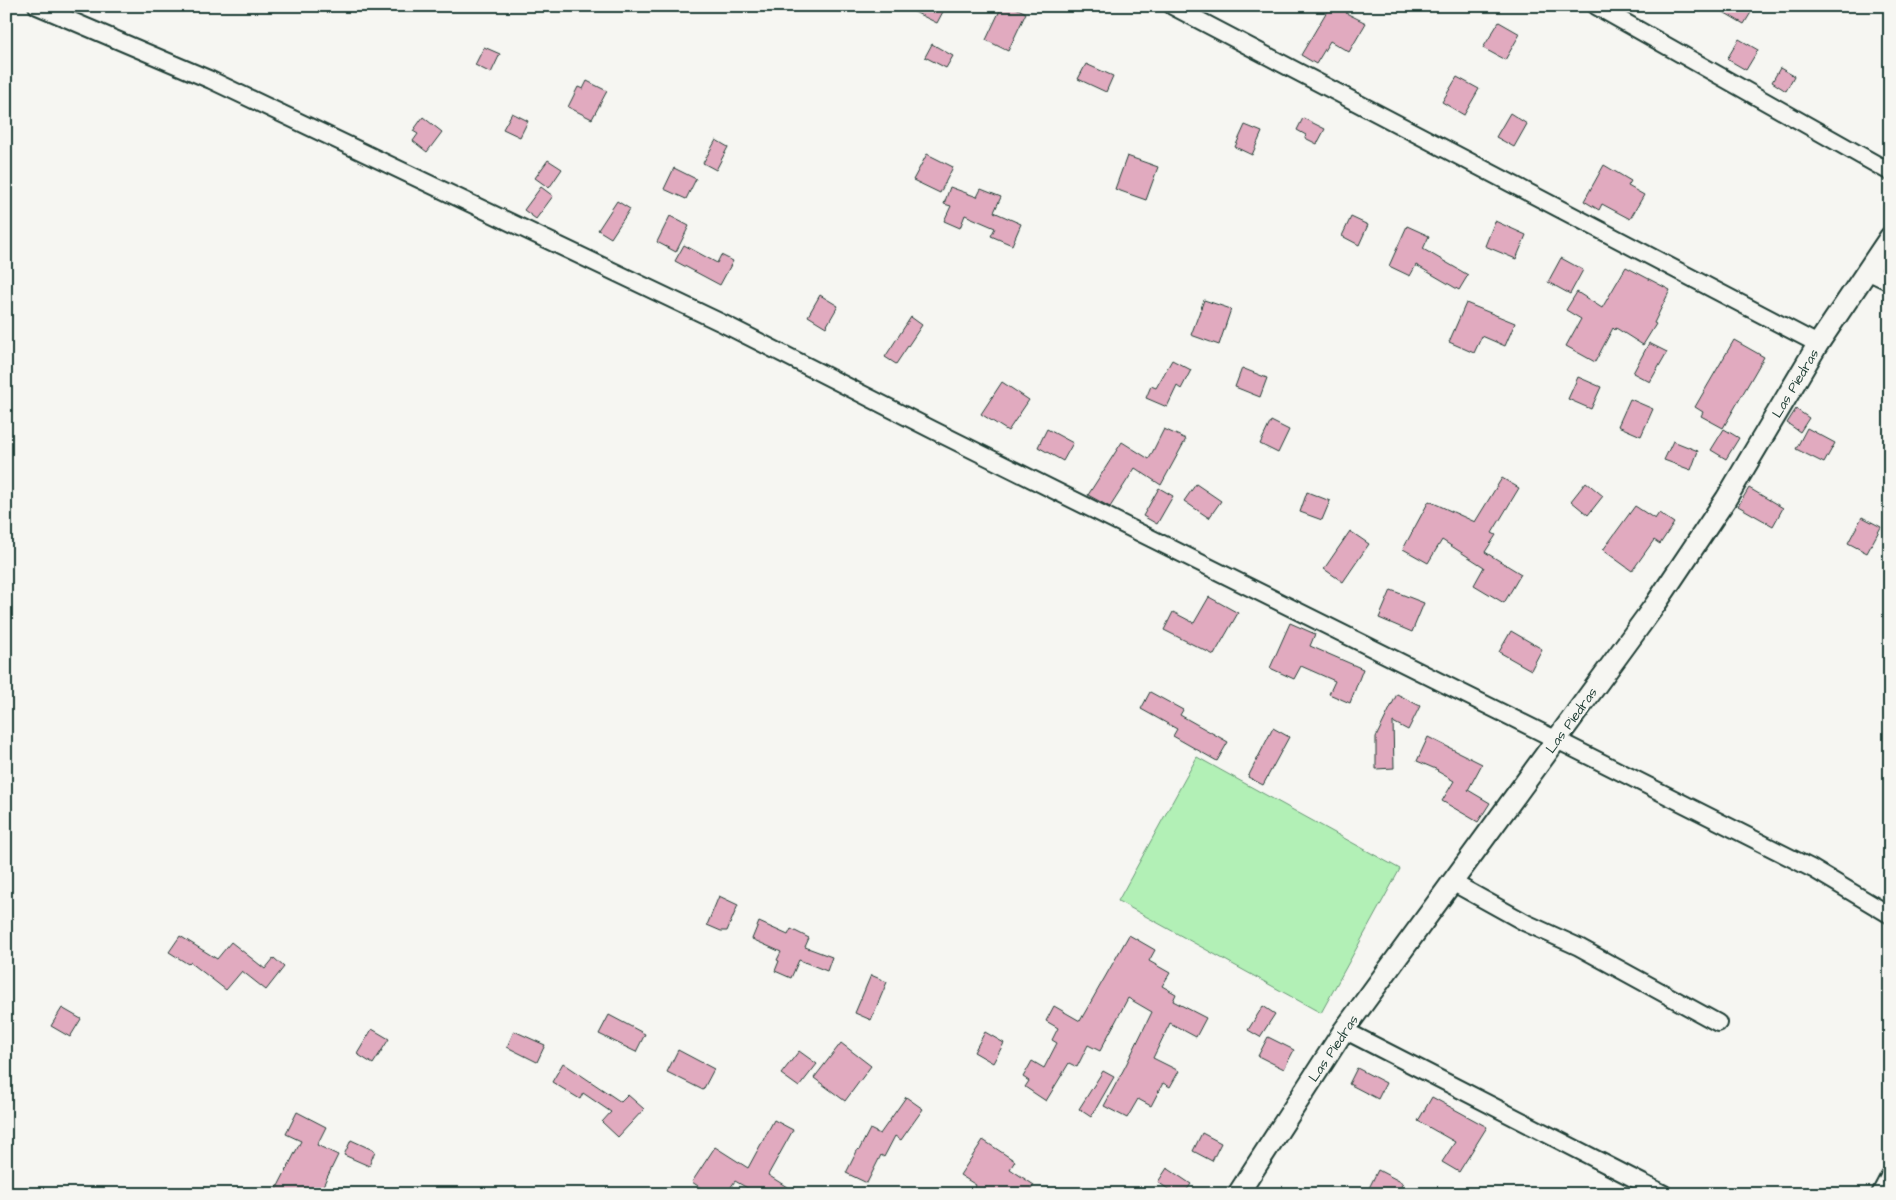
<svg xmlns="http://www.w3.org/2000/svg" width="1896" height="1200" font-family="'Architects Daughter',sans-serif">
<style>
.green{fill:#b2f0b6;stroke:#689675}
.building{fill:#e1aabf;stroke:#1f3d34}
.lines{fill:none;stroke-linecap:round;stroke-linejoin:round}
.minor-casing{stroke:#1f3d34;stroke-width:20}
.tertiary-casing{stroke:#1f3d34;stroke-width:24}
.minor{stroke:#f6f6f2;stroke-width:16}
.tertiary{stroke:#f6f6f2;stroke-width:20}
.labels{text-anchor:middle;stroke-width:5;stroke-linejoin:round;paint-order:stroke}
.street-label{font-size:14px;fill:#1f3d34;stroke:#f6f6f2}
</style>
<rect width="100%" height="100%" fill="#f6f6f2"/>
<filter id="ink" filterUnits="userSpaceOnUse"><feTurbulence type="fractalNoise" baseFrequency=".02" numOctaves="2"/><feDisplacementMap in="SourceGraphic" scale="10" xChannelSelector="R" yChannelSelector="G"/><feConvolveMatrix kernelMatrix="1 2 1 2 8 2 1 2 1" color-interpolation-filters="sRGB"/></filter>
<g filter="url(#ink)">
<path class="green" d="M 1197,757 L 1400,869 L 1321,1013 L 1118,901 Z"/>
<path class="building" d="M 902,6 L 946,6 L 937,23 Z
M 1002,6 L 1012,6 L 1026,13 L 1008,51 L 986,40 Z
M 1330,6 L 1350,6 L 1346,13 L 1366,23 L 1349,52 L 1330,41 L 1316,64 L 1301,55 Z
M 1713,6 L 1755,6 L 1744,24 Z
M 1499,22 L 1520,34 L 1505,60 L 1483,48 Z
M 1739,39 L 1758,50 L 1746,70 L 1727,59 Z
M 932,44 L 953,56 L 946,68 L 925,57 Z
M 484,47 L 500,54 L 491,73 L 475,65 Z
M 1086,64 L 1113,76 L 1106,92 L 1078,79 Z
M 1780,68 L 1794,76 L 1786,91 L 1772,82 Z
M 1457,77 L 1479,89 L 1464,115 L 1442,102 Z
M 587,81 L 607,91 L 592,119 L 568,107 L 578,87 L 583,89 Z
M 512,113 L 528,121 L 520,137 L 503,129 Z
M 1510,113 L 1527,124 L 1514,147 L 1496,137 Z
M 423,117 L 442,132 L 427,152 L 413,141 L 418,134 L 413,131 Z
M 1303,118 L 1325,129 L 1317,144 L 1305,138 L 1306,135 L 1297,130 Z
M 1245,125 L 1262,132 L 1252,155 L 1235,147 Z
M 716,140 L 728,147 L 716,170 L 703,163 Z
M 927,154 L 953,167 L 940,193 L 913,180 Z
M 1127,156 L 1158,167 L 1146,200 L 1115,189 Z
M 548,160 L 562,169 L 549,188 L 535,178 Z
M 1604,165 L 1631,181 L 1628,186 L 1644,195 L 1630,219 L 1602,204 L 1599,210 L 1584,201 Z
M 674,168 L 696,179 L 686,199 L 664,189 Z
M 541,187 L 553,196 L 536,219 L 524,210 Z
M 950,187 L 977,197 L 981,189 L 1001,197 L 994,212 L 1021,224 L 1012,245 L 991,236 L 995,228 L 965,215 L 960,228 L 944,221 L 951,206 L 944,204 Z
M 617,201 L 630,209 L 611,238 L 598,230 Z
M 670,216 L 689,226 L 676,252 L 657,242 Z
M 1351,217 L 1368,225 L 1359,245 L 1342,236 Z
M 1495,221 L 1526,235 L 1516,259 L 1485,246 Z
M 1407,226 L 1429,236 L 1423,249 L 1468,275 L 1459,290 L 1416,265 L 1410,276 L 1389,266 Z
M 684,245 L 717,263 L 721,255 L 733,261 L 720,285 L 675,261 Z
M 1561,258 L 1583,270 L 1570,294 L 1548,282 Z
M 1626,267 L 1670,290 L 1654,323 L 1656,324 L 1643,345 L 1616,328 L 1615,330 L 1613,328 L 1595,362 L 1566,346 L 1581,319 L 1566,310 L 1577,292 L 1602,308 Z
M 820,295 L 838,306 L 826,327 L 808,316 Z
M 1204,300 L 1231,309 L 1219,345 L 1191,335 Z
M 1466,303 L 1515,323 L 1505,346 L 1482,336 L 1474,353 L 1449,342 Z
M 911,317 L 922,325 L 896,364 L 885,357 Z
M 1734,340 L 1764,357 L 1723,428 L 1701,416 L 1703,412 L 1695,407 Z
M 1649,343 L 1667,352 L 1650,382 L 1633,373 Z
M 1172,360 L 1191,370 L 1181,389 L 1177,386 L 1167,407 L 1146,398 L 1151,386 L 1156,388 Z
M 1242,368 L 1267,378 L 1260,397 L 1235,387 Z
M 1578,377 L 1601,387 L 1591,409 L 1568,399 Z
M 1002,382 L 1029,400 L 1008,431 L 981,414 Z
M 1630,399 L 1653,409 L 1641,436 L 1618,426 Z
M 1796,409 L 1809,418 L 1800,432 L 1787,423 Z
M 1271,421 L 1289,430 L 1278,453 L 1260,444 Z
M 1807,428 L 1835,443 L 1824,463 L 1796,449 Z
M 1047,429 L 1073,443 L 1063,461 L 1038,447 Z
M 1164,429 L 1186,439 L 1161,485 L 1135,468 L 1110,507 L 1088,495 L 1122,442 L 1149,459 Z
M 1724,429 L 1739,438 L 1726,459 L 1711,450 Z
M 1673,441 L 1698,451 L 1691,470 L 1664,460 Z
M 1502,478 L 1519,488 L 1492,533 L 1496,535 L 1485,552 L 1521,574 L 1504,603 L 1474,585 L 1484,567 L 1442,540 L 1428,563 L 1403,549 L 1429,501 L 1475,522 Z
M 1586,482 L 1603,496 L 1588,515 L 1571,501 Z
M 1196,484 L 1221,501 L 1209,518 L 1184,501 Z
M 1159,488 L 1173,496 L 1157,524 L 1143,516 Z
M 1749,488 L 1783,508 L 1773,526 L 1738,506 Z
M 1307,492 L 1330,501 L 1322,520 L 1300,512 Z
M 1635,506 L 1655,519 L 1659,513 L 1674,523 L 1660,544 L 1654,540 L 1632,571 L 1603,550 Z
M 1862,517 L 1881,527 L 1867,553 L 1848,543 Z
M 1350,531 L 1369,544 L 1343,582 L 1324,569 Z
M 1391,590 L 1424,603 L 1412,632 L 1379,618 Z
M 1209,597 L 1238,613 L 1214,655 L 1164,630 L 1173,612 L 1194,623 Z
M 1290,623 L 1315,634 L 1310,646 L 1363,669 L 1350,703 L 1329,694 L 1335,681 L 1301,666 L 1294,679 L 1270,668 Z
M 1511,631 L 1542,649 L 1531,670 L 1499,652 Z
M 1150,692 L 1183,710 L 1180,715 L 1228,742 L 1217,761 L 1173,736 L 1177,729 L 1141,709 Z
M 1397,694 L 1420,706 L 1408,730 L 1393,722 L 1394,768 L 1376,769 L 1376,737 Z
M 1273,728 L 1289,737 L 1263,785 L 1248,777 Z
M 1428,737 L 1482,764 L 1468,790 L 1490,803 L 1478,822 L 1442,801 L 1454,781 L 1437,771 L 1438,770 L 1417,761 Z
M 719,896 L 738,905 L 727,931 L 721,931 L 707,925 Z
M 759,922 L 788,935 L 791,929 L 809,938 L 805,947 L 832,957 L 827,971 L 799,960 L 791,978 L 775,971 L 779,961 L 777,960 L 781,952 L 752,939 Z
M 1129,935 L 1155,950 L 1149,961 L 1170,973 L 1162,986 L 1176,994 L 1173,1001 L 1206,1018 L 1196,1037 L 1170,1023 L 1153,1058 L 1179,1071 L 1170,1087 L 1163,1083 L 1151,1106 L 1138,1099 L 1127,1118 L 1104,1106 L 1125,1067 L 1152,1012 L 1128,998 L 1100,1051 L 1088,1045 L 1077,1067 L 1069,1063 L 1046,1101 L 1025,1087 L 1029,1081 L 1023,1077 L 1032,1061 L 1044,1068 L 1057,1043 L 1052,1040 L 1058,1028 L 1046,1021 L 1054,1006 L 1080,1021 Z
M 180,936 L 217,959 L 231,942 L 265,969 L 274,958 L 284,967 L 266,990 L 242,971 L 226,990 L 190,962 L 188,964 L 169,952 Z
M 871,975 L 887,982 L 871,1020 L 855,1013 Z
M 1263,1006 L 1275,1014 L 1260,1037 L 1248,1030 Z
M 62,1008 L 81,1019 L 70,1037 L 51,1026 Z
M 609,1015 L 645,1034 L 636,1052 L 599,1034 Z
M 372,1029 L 389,1039 L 373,1064 L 357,1054 Z
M 514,1031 L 545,1045 L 537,1062 L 507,1047 Z
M 985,1032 L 1004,1043 L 993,1063 L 974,1052 Z
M 1268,1037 L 1294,1050 L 1284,1069 L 1258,1056 Z
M 841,1043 L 871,1066 L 845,1101 L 814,1078 Z
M 678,1050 L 714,1069 L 703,1090 L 667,1072 Z
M 799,1051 L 817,1064 L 799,1087 L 781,1074 Z
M 563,1063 L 621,1102 L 628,1095 L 644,1109 L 618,1137 L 602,1122 L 611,1112 L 583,1093 L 580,1099 L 552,1082 Z
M 1357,1068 L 1386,1083 L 1378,1099 L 1349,1084 Z
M 1103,1071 L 1114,1077 L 1091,1117 L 1079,1109 Z
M 906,1097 L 923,1109 L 901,1140 L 895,1136 L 884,1157 L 881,1155 L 867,1183 L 846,1173 L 858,1149 L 859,1150 L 870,1129 L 880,1134 Z
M 1432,1097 L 1487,1127 L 1459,1172 L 1442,1162 L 1455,1142 L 1418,1121 Z
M 297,1112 L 326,1127 L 317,1145 L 338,1155 L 319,1194 L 274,1194 L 301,1141 L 286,1134 Z
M 774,1120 L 793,1130 L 768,1175 L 798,1194 L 758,1194 L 735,1181 L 726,1194 L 710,1194 L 692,1182 L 715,1147 L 748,1168 Z
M 1202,1133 L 1221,1143 L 1212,1161 L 1193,1151 Z
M 351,1140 L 375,1151 L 369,1166 L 344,1155 Z
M 983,1140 L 1015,1161 L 1010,1169 L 1034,1185 L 1028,1194 L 972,1194 L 976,1185 L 960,1175 Z
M 1167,1168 L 1191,1184 L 1184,1194 L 1175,1194 L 1158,1182 Z
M 1378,1170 L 1403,1183 L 1397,1194 L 1366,1194 Z"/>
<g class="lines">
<g class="minor-casing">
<path id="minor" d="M 37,6 L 211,80 L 724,324 L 933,430 L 1557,740 L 1813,869 L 1890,915
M 1172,6 L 1818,344
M 1596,6 L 1890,172
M 1867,271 L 1890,282
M 1452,882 L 1526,923 L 1579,947 L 1718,1023
M 1344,1030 L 1664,1194
M 1880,1194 L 1890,1175"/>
</g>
<g class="tertiary-casing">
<path id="tertiary" d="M 1238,1194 L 1344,1030 L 1655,605 L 1726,499 L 1818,344 L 1890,237"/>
</g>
<use href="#minor" class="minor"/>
<use href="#tertiary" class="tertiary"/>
</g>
</g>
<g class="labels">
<g class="street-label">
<text transform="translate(1795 383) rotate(-59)" y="5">Las Piedras</text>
<text transform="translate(1571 720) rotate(-54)" y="5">Las Piedras</text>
<text transform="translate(1333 1048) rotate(-56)" y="5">Las Piedras</text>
</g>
</g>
<rect width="1896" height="1200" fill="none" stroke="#f6f6f2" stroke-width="25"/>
<rect x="12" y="12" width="1871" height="1175" fill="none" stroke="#1f3d34" stroke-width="2" filter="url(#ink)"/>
</svg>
